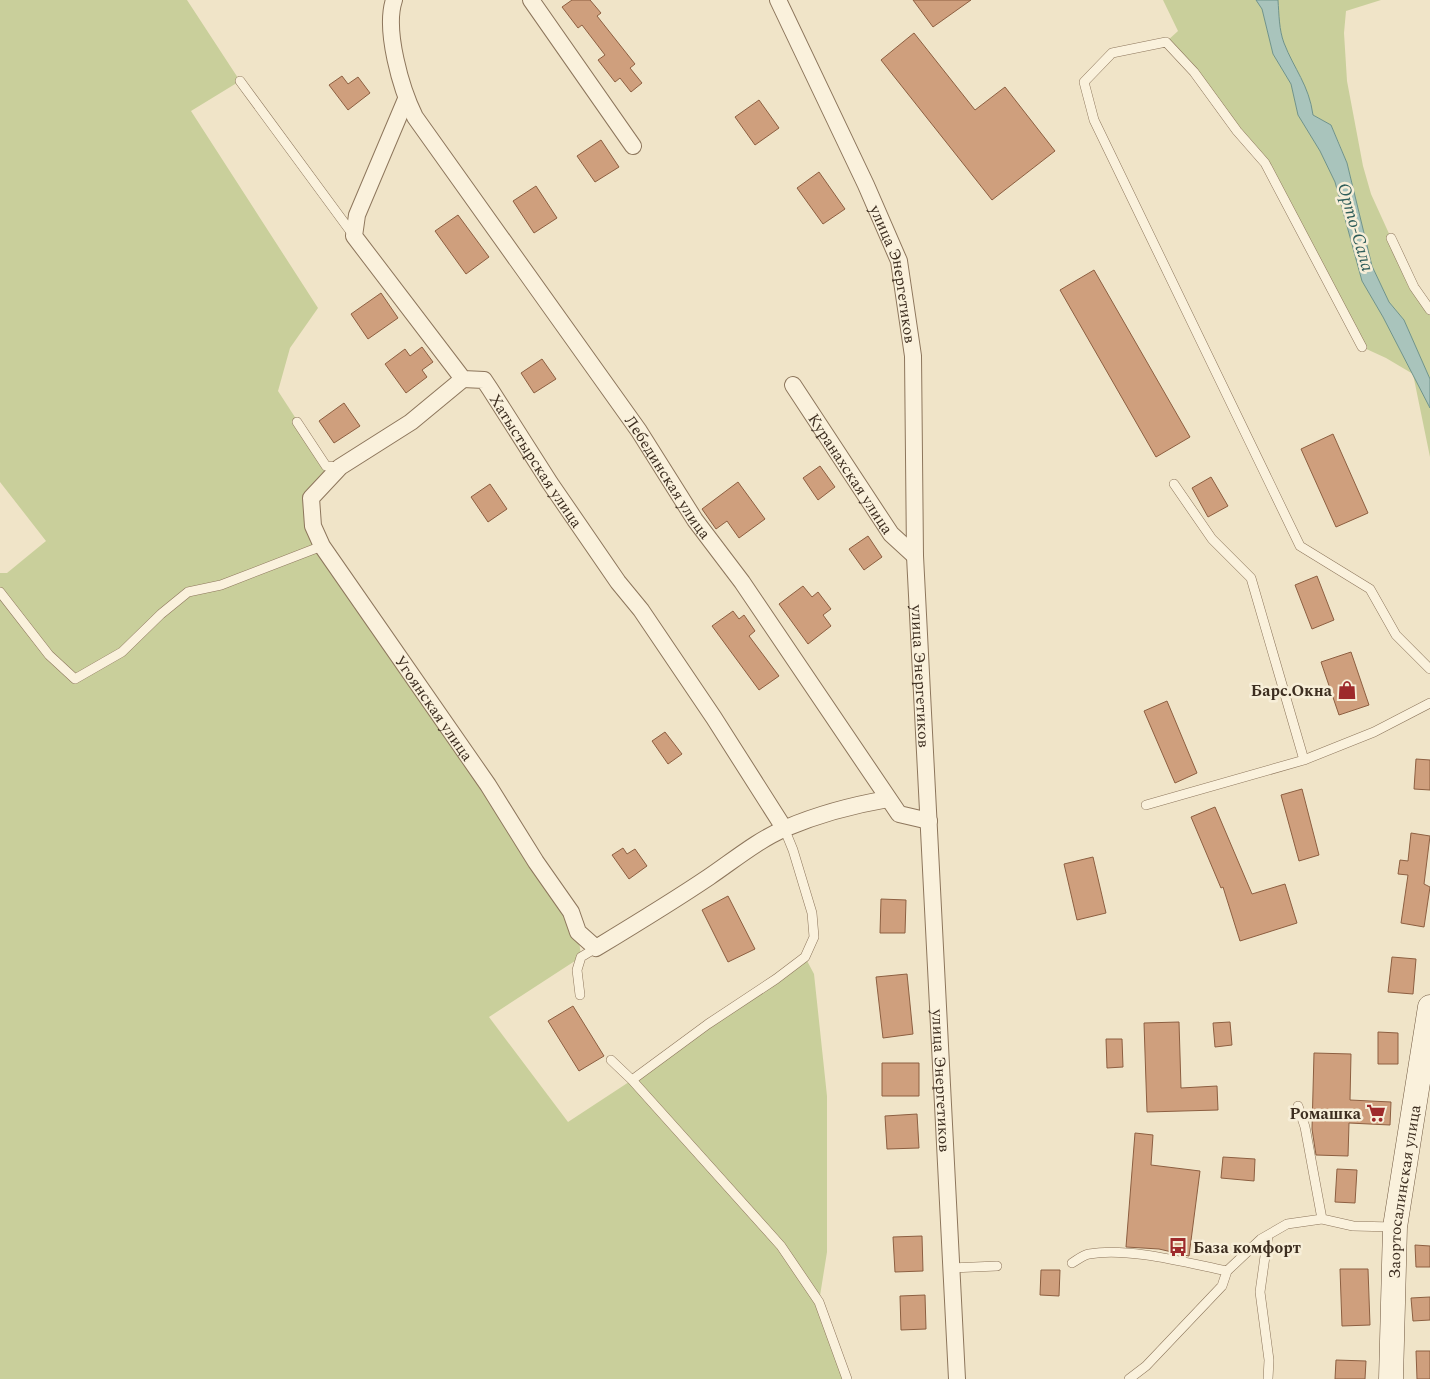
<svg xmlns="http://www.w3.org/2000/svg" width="1430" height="1379" font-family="Spectral,serif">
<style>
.green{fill:#c9cf9b}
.water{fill:#a9c4bc;stroke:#6f938a}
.building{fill:#cf9f7d;stroke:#8d5f41}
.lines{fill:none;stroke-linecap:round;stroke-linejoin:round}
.lane-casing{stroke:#8d765c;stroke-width:10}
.street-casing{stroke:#8d765c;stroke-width:18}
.secondary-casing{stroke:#6f573f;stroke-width:25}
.lane{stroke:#faf1dc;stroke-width:9}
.street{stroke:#faf1dc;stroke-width:16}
.secondary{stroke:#faf1dc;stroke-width:24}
.labels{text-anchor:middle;stroke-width:5;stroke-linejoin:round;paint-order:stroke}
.street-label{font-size:16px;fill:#3d2e20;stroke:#f7eed8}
.poi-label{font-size:16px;font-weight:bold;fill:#3d2e20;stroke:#f7eed8;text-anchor:end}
.water-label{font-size:18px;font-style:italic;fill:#2f5d5a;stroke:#f7eed8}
</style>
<rect width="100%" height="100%" fill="#f0e4c8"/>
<path class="green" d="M 0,0 L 187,0 L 240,81 L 191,111 L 318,308 L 290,348 L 278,391 L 326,465 L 340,467 L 311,498 L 313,526 L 578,932 L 581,957 L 489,1017 L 568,1122 L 632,1080 L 805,957 L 814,974 L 827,1096 L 827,1252 L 819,1302 L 847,1379 L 0,1379 L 0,573 L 7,573 L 46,541 L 0,482 Z
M 1163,0 L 1256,0 L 1262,9 L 1273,54 L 1291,84 L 1298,115 L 1320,151 L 1335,182 L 1362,281 L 1383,317 L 1430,408 L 1430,457 L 1413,374 L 1386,358 L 1362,347 L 1265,163 L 1166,42 L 1178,31 Z
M 1278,0 L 1381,0 L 1346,11 L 1344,33 L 1347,81 L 1363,166 L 1371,194 L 1391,238 L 1430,310 L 1430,379 L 1404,320 L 1389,302 L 1372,266 L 1347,163 L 1339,143 L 1331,125 L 1313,115 C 1309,85 1294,69 1284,43 C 1279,30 1279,14 1278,0 Z"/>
<path class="water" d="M 1256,0 L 1278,0 C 1279,14 1279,30 1284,43 C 1294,69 1309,85 1313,115 L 1331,125 L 1347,163 L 1372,266 L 1389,302 L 1404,320 L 1430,379 L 1430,408 L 1383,317 L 1362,281 L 1335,182 L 1320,151 L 1298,115 L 1291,84 L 1273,54 L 1262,9 Z"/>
<path class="building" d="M 572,0 L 590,0 L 601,13 L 597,16 L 635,64 L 630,68 L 642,83 L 631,92 L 620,78 L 615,82 L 598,60 L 605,55 L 582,25 L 578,28 L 562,7 Z
M 913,0 L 971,0 L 933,27 Z
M 914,33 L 975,110 L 1005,87 L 1055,151 L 992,200 L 881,60 Z
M 342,76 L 348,84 L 358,77 L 370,93 L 348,110 L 329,85 Z
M 759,100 L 779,128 L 755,145 L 735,117 Z
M 601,140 L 619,167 L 595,182 L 577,156 Z
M 819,172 L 845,209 L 823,224 L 797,188 Z
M 536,186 L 557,218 L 534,233 L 513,201 Z
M 458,215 L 489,257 L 466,274 L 435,231 Z
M 1094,270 L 1190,437 L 1156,457 L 1060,290 Z
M 381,293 L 398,318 L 368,339 L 351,314 Z
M 422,347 L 433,362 L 422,370 L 427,377 L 406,393 L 385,364 L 405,349 L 410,356 Z
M 542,359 L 556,379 L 534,393 L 521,373 Z
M 344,403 L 360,426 L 334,443 L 319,421 Z
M 1333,434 L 1368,513 L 1336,527 L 1301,449 Z
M 820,466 L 835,487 L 818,500 L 803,478 Z
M 1211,477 L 1228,506 L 1208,517 L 1192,488 Z
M 738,482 L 765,519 L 739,538 L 727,521 L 716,529 L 702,509 Z
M 490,484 L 507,509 L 488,522 L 471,497 Z
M 868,536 L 882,557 L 864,570 L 849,549 Z
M 1317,576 L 1334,620 L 1312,629 L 1295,585 Z
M 803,586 L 812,597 L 818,592 L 831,609 L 823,615 L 831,626 L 808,644 L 779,604 Z
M 733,611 L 739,619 L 744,615 L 755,631 L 749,636 L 779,676 L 759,690 L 712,626 Z
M 1351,652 L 1369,705 L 1339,715 L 1321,662 Z
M 1167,701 L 1197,773 L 1175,783 L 1144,711 Z
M 665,732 L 682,754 L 668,764 L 652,741 Z
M 1416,759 L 1430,760 L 1430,790 L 1414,789 Z
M 1302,789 L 1319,855 L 1299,861 L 1281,795 Z
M 1215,807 L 1252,894 L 1285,884 L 1297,923 L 1240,941 L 1223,887 L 1221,888 L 1191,817 Z
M 1411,833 L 1430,836 L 1424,884 L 1430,887 L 1424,927 L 1401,923 L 1408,875 L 1398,874 L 1400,860 L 1408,861 Z
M 623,848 L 627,854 L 635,849 L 647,866 L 629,879 L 612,855 Z
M 1093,857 L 1106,913 L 1077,920 L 1064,864 Z
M 728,896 L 755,949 L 728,962 L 702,910 Z
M 881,899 L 906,900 L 905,933 L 880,933 Z
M 1392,957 L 1416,959 L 1413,994 L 1388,992 Z
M 907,974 L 913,1034 L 883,1038 L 876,977 Z
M 573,1006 L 604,1056 L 579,1071 L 548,1021 Z
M 1179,1022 L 1181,1088 L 1217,1086 L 1218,1110 L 1147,1112 L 1144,1023 Z
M 1230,1022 L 1232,1045 L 1215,1047 L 1213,1023 Z
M 1378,1032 L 1398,1033 L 1398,1064 L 1378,1064 Z
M 1106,1039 L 1122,1039 L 1123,1067 L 1107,1068 Z
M 1314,1053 L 1351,1054 L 1350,1100 L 1391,1102 L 1390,1125 L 1349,1123 L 1348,1156 L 1316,1155 L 1312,1129 Z
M 882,1063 L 919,1063 L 919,1096 L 882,1096 Z
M 917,1114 L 919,1148 L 887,1149 L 885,1116 Z
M 1135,1133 L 1153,1135 L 1151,1165 L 1200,1171 L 1189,1256 L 1159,1249 L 1126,1247 Z
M 1223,1157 L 1255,1159 L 1254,1181 L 1221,1178 Z
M 1337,1169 L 1357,1170 L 1355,1203 L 1335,1202 Z
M 922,1236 L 923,1271 L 895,1272 L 893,1237 Z
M 1415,1245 L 1430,1246 L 1430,1267 L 1416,1267 Z
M 1340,1269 L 1368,1269 L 1370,1325 L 1342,1326 Z
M 1041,1270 L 1060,1270 L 1059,1296 L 1040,1295 Z
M 925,1295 L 926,1329 L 901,1330 L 900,1296 Z
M 1430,1297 L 1430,1320 L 1413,1321 L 1411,1298 Z
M 1416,1351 L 1430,1351 L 1430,1379 L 1417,1379 Z
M 1336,1360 L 1366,1361 L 1365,1379 L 1335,1379 Z"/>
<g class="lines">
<g class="lane-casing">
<path id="lane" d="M 240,81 L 354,236
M 1391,238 L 1414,287 L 1430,310
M 1362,347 L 1265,163 L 1237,131 L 1194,72 L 1166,42 L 1112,53 L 1084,82 L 1094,120 L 1300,546 L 1370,589 L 1396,635 L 1430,669
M 297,422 L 326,466 L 340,467
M 1174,484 L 1212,539 L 1251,578 L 1304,760
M 0,592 L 49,655 L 75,679 L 122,652 L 161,614 L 188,592 L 221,585 L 322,546
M 1146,805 L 1304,760 L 1374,732 L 1430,703
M 580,995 L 577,970 L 581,957 L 596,948
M 611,1060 L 632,1080 L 708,1024 L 776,979 L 805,957 L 814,937 L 812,913 L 793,850 L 784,828
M 632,1080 L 781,1246 L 819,1302 L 847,1379
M 1298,1106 L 1305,1127 L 1322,1219 L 1353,1226 L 1393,1227
M 1072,1263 C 1077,1260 1083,1255 1089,1254 C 1129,1247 1187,1263 1227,1271 L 1261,1239 L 1287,1224 L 1322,1219
M 951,1268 L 997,1266
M 1129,1379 L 1146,1366 L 1222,1286 L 1227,1271
M 1268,1379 L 1269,1360 L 1260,1292 L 1268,1235"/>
</g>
<g class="street-casing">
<g id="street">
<path id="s1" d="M 394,0 C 384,30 401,89 415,117 L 639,431 L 695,520 L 742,582 L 899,814 L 929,821"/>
<path d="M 531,0 L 633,146"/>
<path id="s2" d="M 778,0 L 866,185 L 899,261 L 913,356 L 915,556 L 957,1379"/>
<path id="s3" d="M 406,99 L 357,215 L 354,236 L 463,379 L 484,380 L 490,389 L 550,483 L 618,582 L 641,610 L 714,718 L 784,828"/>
<path id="s4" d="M 463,379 L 411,422 L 340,467 L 311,498 L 313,526 L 322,546 L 488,785 L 536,862 L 571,912 L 578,932 L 596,948 C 634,925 672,902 709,877 C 734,860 758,840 786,828 C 819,814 853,805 888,799"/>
<path id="s5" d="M 793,385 L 891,534 L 915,556"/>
</g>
</g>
<g class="secondary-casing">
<g id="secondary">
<path id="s6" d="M 1391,1379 L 1395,1227 L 1430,1007"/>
</g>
</g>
<use href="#lane" class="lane"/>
<use href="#street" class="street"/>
<use href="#secondary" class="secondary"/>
</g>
<defs>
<g id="shop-bare" transform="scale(1.5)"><path d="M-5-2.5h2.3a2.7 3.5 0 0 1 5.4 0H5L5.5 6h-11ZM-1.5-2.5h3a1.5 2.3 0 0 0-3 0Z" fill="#9e2a2b" stroke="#f7eed8" stroke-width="2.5" paint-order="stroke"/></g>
<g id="supermarket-bare" transform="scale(1.5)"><path d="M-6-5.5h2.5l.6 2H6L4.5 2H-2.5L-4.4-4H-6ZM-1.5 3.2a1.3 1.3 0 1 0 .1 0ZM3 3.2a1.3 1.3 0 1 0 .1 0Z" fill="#9e2a2b" stroke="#f7eed8" stroke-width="2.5" paint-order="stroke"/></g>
<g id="bus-bare" transform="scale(1.5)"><path d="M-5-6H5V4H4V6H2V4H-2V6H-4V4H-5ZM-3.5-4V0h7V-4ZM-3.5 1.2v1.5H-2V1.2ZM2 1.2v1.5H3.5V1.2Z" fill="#9e2a2b" stroke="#f7eed8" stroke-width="2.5" paint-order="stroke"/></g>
</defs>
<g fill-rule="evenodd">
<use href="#shop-bare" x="1347" y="690"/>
<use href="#supermarket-bare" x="1376" y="1113"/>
<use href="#bus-bare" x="1178" y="1247"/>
</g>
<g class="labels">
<g class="street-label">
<text dy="6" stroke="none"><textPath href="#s2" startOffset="299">улица Энергетиков</textPath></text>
<text dy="6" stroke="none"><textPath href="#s3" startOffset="444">Хатыстырская улица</textPath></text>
<text dy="6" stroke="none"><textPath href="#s5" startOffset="106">Куранахская улица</textPath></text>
<text dy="6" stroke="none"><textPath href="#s1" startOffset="561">Лебединская улица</textPath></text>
<text dy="6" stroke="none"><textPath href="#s2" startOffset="704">улица Энергетиков</textPath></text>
<text dy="6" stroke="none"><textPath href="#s4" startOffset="441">Угоянская улица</textPath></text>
<text dy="6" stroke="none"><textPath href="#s2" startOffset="1109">улица Энергетиков</textPath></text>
<text dy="6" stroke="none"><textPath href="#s6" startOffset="188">Заортосалинская улица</textPath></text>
</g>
<g class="poi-label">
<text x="1332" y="696">Барс.Окна</text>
<text x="1361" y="1119">Ромашка</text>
<text x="1193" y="1253" text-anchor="start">База комфорт</text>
</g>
<g class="water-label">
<text transform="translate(1356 227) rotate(74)" y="6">Орто-Сала</text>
</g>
</g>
</svg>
